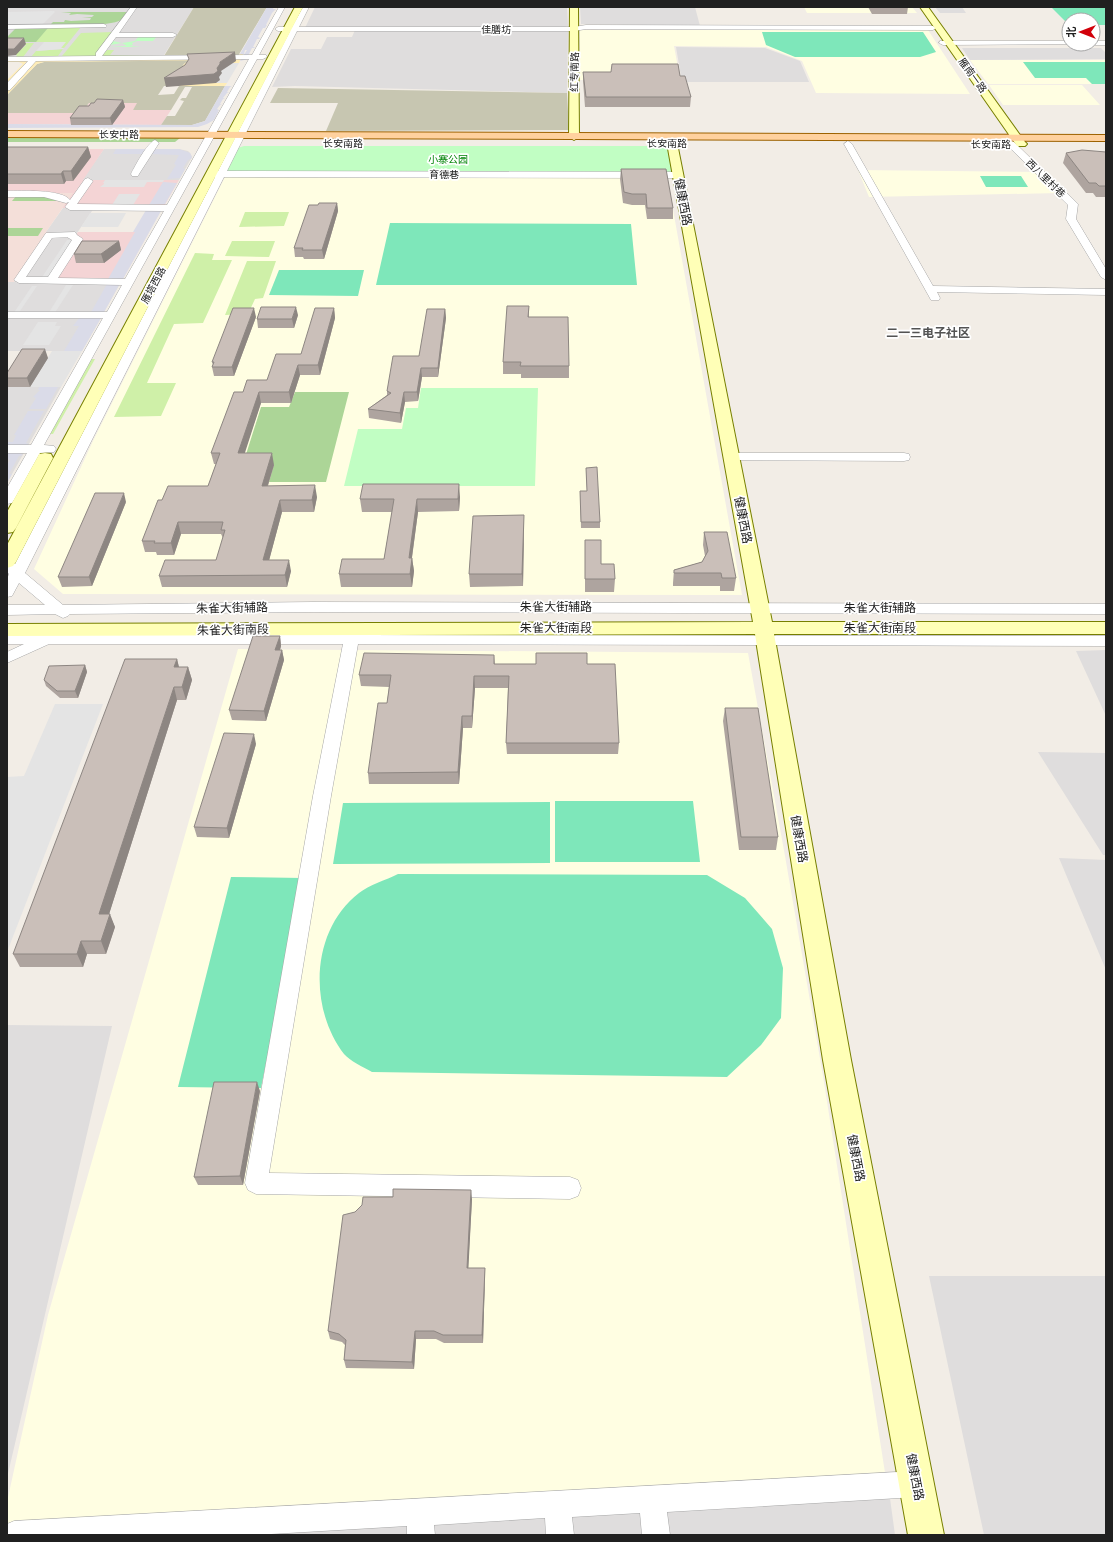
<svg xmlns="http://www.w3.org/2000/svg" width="1113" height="1542" font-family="'Varela Round','Noto Sans SC',sans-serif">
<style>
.residential{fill:#dfdddd}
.commercial{fill:#f4d4d5}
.education{fill:#fffee2}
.military{fill:#f4dfd9}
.construction{fill:#c7c6b1}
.grass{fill:#cff0a8}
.forest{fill:#acd597}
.sand{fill:#ffedb7}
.park{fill:#c1fec3}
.pitch{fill:#7ee7ba}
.parking{fill:#e4e4e4}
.plaza{fill:#dadbe8}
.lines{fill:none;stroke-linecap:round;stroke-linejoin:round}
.street-casing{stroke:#a7a7a7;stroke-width:1}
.secondary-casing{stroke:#777f00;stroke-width:2}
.primary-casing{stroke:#9d6200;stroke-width:2}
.street{fill:#fff;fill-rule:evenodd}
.secondary{fill:#ffffb7;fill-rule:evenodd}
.primary{fill:#ffd19e;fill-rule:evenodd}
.wall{fill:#aea49f}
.shaded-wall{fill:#8d8682}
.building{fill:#cabfb9;stroke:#8d8682}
.labels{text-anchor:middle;stroke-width:3.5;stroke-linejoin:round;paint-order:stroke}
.far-street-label{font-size:10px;fill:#202020;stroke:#fff}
.far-park-label{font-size:10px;fill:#038508;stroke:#fff}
.street-label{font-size:12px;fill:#202020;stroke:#fff}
.far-quarter-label{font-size:12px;font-weight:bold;fill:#535353;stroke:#fff}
</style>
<rect width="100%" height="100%" fill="#f2ede6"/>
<path class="residential" d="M 7,7 L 194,7 L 164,55 L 7,57 Z
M 315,7 L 567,7 L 568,26 L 562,28 L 305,28 Z
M 580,7 L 695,7 L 700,26 L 581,24 Z
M 935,7 L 962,7 L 966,13 L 940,13 Z
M 355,30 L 568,31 L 567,93 L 295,86 L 272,87 L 291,49 L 321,49 L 327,37 L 352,37 Z
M 676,47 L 765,48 L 800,61 L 809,82 L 682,82 Z
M 962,48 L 1101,48 L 1106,53 L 1106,59 L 970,60 Z
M 104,149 L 179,149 L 188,151 L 190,153 L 192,157 L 179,180 L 82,180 Z
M 63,208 L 94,208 L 75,236 L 121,282 L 82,351 L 7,351 L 7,282 L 14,282 L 49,233 L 46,232 Z
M 7,387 L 61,387 L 7,483 Z
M 1106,650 L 1106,716 L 1076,651 Z
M 1038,752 L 1106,753 L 1106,855 L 1103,855 Z
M 1059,858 L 1106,860 L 1106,970 Z
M 7,1025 L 112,1026 L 7,1478 Z
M 929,1276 L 1106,1276 L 1106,1535 L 984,1535 Z
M 889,1491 L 895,1535 L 204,1535 Z"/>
<path class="commercial" d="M 89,103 L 138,103 L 133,110 L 171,110 L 161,125 L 7,124 L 7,113 L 81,113 Z
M 7,149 L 104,149 L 83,180 L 179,180 L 163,208 L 62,208 L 72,193 L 7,193 Z
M 78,232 L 149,232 L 121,282 L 47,282 Z"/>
<path class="education" d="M 804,7 L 912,7 L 917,13 L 807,13 Z
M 580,30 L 928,30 L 970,94 L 816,93 L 802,61 L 766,47 L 674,46 L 679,73 L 609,80 L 580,80 Z
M 970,60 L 1106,60 L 1106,84 L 988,84 Z
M 989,85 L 1082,85 L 1100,105 L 1003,105 Z
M 858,170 L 1045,172 L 1059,193 L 869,197 Z
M 667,176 L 742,595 L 63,594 L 34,569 L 93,441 L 225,177 Z
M 238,649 L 748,653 L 785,856 L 823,1076 L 886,1479 L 7,1531 L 7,1502 L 48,1315 Z"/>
<path class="military" d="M 7,193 L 73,193 L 46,232 L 49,232 L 14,282 L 7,282 Z"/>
<path class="construction" d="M 194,7 L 267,7 L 238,56 L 164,56 Z
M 164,60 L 236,60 L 188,61 L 184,64 L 169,86 L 164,86 L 158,95 L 174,94 L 179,86 L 225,86 L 205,121 L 192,125 L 161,125 L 167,116 L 175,116 L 184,101 L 180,100 L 182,98 L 186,98 L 192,87 L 185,87 L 171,110 L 133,110 L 137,103 L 89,103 L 81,113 L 7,113 L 7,95 L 37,64 L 44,62 Z
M 278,88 L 567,93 L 569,130 L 326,131 L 338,103 L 270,103 Z"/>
<path class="grass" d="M 81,27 L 64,48 L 61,48 L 65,42 L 35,42 L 48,28 Z
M 113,32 L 96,56 L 102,56 L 107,50 L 114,50 L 110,55 L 164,55 L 7,58 L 7,57 L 16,57 L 17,55 L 15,55 L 26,45 L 23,43 L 34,43 L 23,57 L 31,57 L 36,51 L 63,49 L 58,56 L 62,56 L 81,33 Z
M 245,212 L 289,212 L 284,226 L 239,227 Z
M 232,241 L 275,241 L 269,257 L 225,256 Z
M 195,253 L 214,254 L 212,260 L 232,260 L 203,323 L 174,324 L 147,383 L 176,383 L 161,416 L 114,417 Z
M 247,261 L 276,261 L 263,298 L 255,299 L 248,314 L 225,315 Z
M 88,359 L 95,359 L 53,434 L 46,434 Z"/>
<path class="forest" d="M 61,12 L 127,12 C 125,15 123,20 119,21 C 102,27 69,24 50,25 L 53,22 L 64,22 L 65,20 L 71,21 L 90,20 L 91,18 L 82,18 L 92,17 L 94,15 L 77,14 L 69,15 L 71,13 Z
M 16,28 L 48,28 L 36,42 L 7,42 L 7,37 Z
M 7,136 L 180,137 L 180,138 L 175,142 L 7,142 Z
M 17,195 L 43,195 L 63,201 L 12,201 Z
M 7,228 L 43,228 L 38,236 L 7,236 Z
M 295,392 L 349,392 L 326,482 L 269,482 L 274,464 L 243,464 L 261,407 L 289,407 Z"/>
<path class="sand" d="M 240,54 L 243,54 L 239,63 L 219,63 L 206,83 L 227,83 L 225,86 L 169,86 L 184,64 L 188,61 L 236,60 L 44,62 L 37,64 L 7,95 L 7,80 L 23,64 L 19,62 L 7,62 L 7,58 L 238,56 Z"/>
<path class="park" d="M 139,36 L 157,36 L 153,41 L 137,41 L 132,43 L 133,45 L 129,46 L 141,47 L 108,47 L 127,46 L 122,43 L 110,45 L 113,41 L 122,43 L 135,41 Z
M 244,146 L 667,146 L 672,172 L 223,171 L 234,149 Z
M 421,388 L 538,388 L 535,486 L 344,486 L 358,429 L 402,429 L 406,408 L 418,408 Z"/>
<path class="pitch" d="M 1051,7 L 1106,7 L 1106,25 L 1093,25 L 1093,20 L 1069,20 L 1068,24 Z
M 762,32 L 923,32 L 936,52 L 920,57 L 795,57 L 766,45 Z
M 1023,62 L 1106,62 L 1106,84 L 1092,84 L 1086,78 L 1035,78 Z
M 980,176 L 1021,176 L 1028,187 L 986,187 Z
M 390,223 L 631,224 L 637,285 L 376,285 Z
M 279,270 L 364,270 L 358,296 L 269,295 Z
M 555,801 L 693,801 L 700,862 L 555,862 Z
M 550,802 L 550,863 L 333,864 L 343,803 Z
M 398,874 L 707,875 L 745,898 L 772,929 L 783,968 L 781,1018 L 761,1045 L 727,1077 L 372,1072 C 363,1067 350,1061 344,1054 C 308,1007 311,930 359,893 C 369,885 386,880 398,874 Z
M 231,877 L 303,878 L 261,1088 L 178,1087 Z"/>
<path class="parking" d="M 7,12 L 54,11 L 55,12 L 43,24 L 7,25 Z
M 44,42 L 66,42 L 61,48 L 64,48 L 63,49 L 36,51 Z
M 226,63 L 239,63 L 227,83 L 214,83 Z
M 105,180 L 164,180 L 163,182 L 147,182 L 144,187 L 100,187 L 104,184 L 104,183 L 103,183 Z
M 119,194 L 140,194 L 133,205 L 112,205 Z
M 90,213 L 126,213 L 118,227 L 81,227 Z
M 67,240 L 75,240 L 50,277 L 42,277 Z
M 66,285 L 73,285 L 54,314 L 48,314 Z
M 32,286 L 37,286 L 18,314 L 13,314 Z
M 38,322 L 57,322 L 55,326 L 61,326 L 49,345 L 23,345 Z
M 52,351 L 82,351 L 61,387 L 30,387 Z
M 55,704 L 103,704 L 7,952 L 7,777 L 24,776 Z"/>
<path class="plaza" d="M 267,7 L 274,7 L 273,9 L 276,9 L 272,13 L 266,25 L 267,25 L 265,28 L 263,28 L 258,37 L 260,38 L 259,39 L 257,39 L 253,47 L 255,47 L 254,48 L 252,48 L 248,56 L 250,56 L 248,59 L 240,61 L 247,50 L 245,50 L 244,54 L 240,54 Z
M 225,86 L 232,86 L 230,87 L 227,92 L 229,93 L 227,93 L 223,98 L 225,99 L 223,99 L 220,104 L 222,105 L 220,105 L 217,109 L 219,110 L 214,120 L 207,124 L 198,127 L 7,128 L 7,124 L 192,125 L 205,121 Z
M 116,149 L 145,149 L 142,154 L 113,154 Z
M 154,149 L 179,149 L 190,153 L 192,157 L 191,159 L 188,160 L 183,168 L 185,169 L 180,178 L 167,179 L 176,165 L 174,164 L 179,155 L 150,154 Z
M 163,182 L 177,183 L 165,204 L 149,205 Z
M 146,210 L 161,211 L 123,279 L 108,279 L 135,232 L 133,232 Z
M 107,284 L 119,285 L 104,312 L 90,314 Z
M 80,317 L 101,318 L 82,351 L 64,351 L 79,326 L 73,326 Z
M 39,387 L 58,387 L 46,409 L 29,409 L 36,398 L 33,397 L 40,390 L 38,390 Z
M 28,411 L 44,411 L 26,443 L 29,444 L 24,446 L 7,446 L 7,442 L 13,442 L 16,435 L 14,435 Z
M 7,453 L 20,453 L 23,455 L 19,456 L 9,474 L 12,474 L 7,483 L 7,465 L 10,460 L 7,459 Z"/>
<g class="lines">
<g class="street-casing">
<path id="street" d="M 131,7 L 137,7 L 119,33 L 173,33 L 177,35 L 173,37 L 116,37 L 102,56 L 252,55 L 279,7 L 285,7 L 259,55 L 266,55 L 267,57 L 263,59 L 257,59 L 44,445 L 54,446 L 56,449 L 54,452 L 40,453 L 14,500 L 12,503 L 7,504 L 7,488 L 27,453 L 7,453 L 7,445 L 31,445 L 103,318 L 7,318 L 7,312 L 107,312 L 122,285 L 19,283 L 14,280 L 46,233 L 75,232 L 77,235 L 83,239 L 58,278 L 125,279 L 164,211 L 70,210 L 65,207 L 69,202 L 66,203 L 44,197 L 7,197 L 7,191 C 21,191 62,189 70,200 L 85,179 L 88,178 L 93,181 L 77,204 L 167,205 L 249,59 L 36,61 L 10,90 L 7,90 L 7,83 L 28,61 L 7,61 L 7,57 L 96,56 L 96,53 ZM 67,237 L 72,240 L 48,277 L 26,277 L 52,238 Z
M 303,7 L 309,7 L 299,27 L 574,27 L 586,25 L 933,26 L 936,28 L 933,30 L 586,29 L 574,31 L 297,31 L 227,171 L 678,172 L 682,175 L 678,178 L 224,177 L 25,573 L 63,605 L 313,602 L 1106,604 L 1106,614 L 313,612 L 70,614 L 68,616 L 63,618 L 55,614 L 7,615 L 7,605 L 45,605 L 19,583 L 12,596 L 7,597 L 7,579 L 9,574 L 7,572 L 7,561 L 15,564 L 215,177 L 208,176 L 207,174 L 211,171 L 218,171 L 290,31 L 278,31 L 275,29 L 278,27 L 292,27 Z
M 104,24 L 107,26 L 106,27 L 7,29 L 7,25 Z
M 940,41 L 1069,41 L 1069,44 L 1072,44 L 943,45 L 939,43 Z
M 1093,41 L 1106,41 L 1106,45 L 1090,45 L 1093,44 Z
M 155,140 L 159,143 L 139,174 L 138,176 L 132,176 L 131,174 C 135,166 147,143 155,140 Z
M 848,141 L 852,144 L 933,286 L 1106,289 L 1106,295 L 937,292 L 940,298 L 939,300 L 931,300 L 844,144 Z
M 1011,141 L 1014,142 L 1078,204 L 1076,219 L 1106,269 L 1106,280 L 1101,277 L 1066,219 L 1068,205 L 1008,146 L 1007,144 Z
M 731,453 L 904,453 L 909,454 L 910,457 L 909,460 L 904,461 L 726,460 L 725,457 L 726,454 Z
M 353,625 L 358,627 L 361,630 L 360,635 L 1106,636 L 1106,646 L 358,644 L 331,796 L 269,1173 L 570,1177 L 578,1180 L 581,1188 L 578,1196 L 570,1199 L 256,1194 L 248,1190 L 245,1183 L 313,796 L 343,644 L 49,644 L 7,663 L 7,652 L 24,644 L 7,644 L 7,634 L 345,635 L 348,627 Z
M 916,1471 L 925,1475 L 929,1484 L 925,1493 L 916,1497 L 667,1512 L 670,1535 L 642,1535 L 640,1513 L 572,1517 L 574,1535 L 546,1535 L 545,1518 L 434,1525 L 435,1535 L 407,1535 L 407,1526 L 254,1535 L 7,1535 L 7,1524 L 14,1521 Z"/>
</g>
<g class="secondary-casing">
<path id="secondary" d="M 295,7 L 303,7 L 16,562 L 13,566 L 7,568 L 7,545 Z
M 570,7 L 578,7 L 579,137 L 574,140 L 569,137 Z
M 920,7 L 928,7 L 1025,142 L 1027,144 L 1025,146 L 1017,146 Z
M 672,140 L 677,143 L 772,622 L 1106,622 L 1106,634 L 774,634 L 851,1060 L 944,1535 L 908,1535 L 823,1060 L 755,634 L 7,636 L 7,624 L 753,622 L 667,143 Z
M 45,453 L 51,454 L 53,458 L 16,528 L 13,532 L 7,533 L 7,512 L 37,458 L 39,454 Z"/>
</g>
<g class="primary-casing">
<path id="primary" d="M 7,131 L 1106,135 L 1106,141 L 7,137 Z"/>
</g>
<use href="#street" class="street"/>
<use href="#secondary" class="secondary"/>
<use href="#primary" class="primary"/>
</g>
<path class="wall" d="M 868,7 L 908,7 L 907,14 L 872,14 Z
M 583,72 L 680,76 L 691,97 L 690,107 L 585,107 L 583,81 Z
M 123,100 L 125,107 L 112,125 L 71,125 L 70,118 L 89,106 Z
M 7,147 L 88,147 L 91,157 L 73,181 L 66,181 L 64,184 L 7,184 Z
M 1106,152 L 1106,197 L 1096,197 L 1093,193 L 1086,193 L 1063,163 L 1066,153 Z
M 621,169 L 673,208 L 673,219 L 647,219 L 645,205 L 632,205 L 623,203 L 620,179 Z
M 337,203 L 338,211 L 324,259 L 304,259 L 303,257 L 295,257 L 294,248 L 318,205 Z
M 119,241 L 121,250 L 104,263 L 76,263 L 74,254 Z
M 529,306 L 529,317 L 569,366 L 569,378 L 521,378 L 521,374 L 503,374 L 503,362 Z
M 334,308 L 335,318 L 320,375 L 300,375 L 291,403 L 261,403 L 244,453 L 274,465 L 268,486 L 317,497 L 314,512 L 282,512 L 269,560 L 291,571 L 287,587 L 162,587 L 159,576 L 216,560 L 223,538 L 221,534 L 181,534 L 174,555 L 157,555 L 156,552 L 145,552 L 142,541 L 162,500 L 208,486 L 216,464 L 214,464 L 211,453 L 243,392 L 267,380 L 301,354 Z
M 445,309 L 446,318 L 438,377 L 422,377 L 418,401 L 405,402 L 401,423 L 369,418 L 368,409 L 387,395 L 387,391 L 419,356 Z
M 298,315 L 294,328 L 258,328 L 257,319 Z
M 256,317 L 234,376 L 214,376 L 212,367 L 213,365 L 212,362 Z
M 48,358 L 30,387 L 7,387 L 7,373 Z
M 586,468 L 600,522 L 600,528 L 581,528 L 580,491 L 587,491 Z
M 460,497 L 459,511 L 418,512 L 412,558 L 414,571 L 412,587 L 341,587 L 339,574 L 384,559 L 392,512 L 362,512 L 360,499 Z
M 126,502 L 92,586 L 62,587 L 58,577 Z
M 524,528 L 523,586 L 470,587 L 469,574 Z
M 704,532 L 736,578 L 734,591 L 720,591 L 720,586 L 673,586 L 673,583 L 674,570 L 702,562 L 705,556 L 703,545 Z
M 585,540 L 601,564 L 615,579 L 614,592 L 585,592 Z
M 280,636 L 281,646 L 280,650 L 282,650 L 284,660 L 266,721 L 232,720 L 229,710 Z
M 494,655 L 495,664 L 587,664 L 619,743 L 618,754 L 507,754 L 506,743 L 508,688 L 475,688 L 472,728 L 463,728 L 459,784 L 369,784 L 368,773 L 387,703 L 389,687 L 361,686 L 359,675 Z
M 177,659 L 179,667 L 188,667 L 192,680 L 186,700 L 177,700 L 109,914 L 115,927 L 106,954 L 87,954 L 83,967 L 20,967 L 13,954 Z
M 85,665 L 87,672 L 78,698 L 60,698 L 46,686 L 44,680 Z
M 725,708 L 778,837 L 776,850 L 739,850 L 723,721 Z
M 256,744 L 229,838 L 197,837 L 194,827 Z
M 260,1091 L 243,1185 L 198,1185 L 194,1177 Z
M 472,1199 L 468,1268 L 485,1268 L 485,1276 L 483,1343 L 444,1343 L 436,1339 L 416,1339 L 414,1369 L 346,1368 L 344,1360 L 345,1345 L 342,1342 L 330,1339 L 328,1331 L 355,1212 Z"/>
<path class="shaded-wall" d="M 24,38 L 26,44 L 16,55 L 7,56 L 7,49 Z
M 235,52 L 236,61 L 221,71 L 222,73 L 219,77 L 220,80 L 216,83 L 166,87 L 164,78 L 217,68 L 220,62 Z
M 123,100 L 125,107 L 112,125 L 110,118 Z
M 88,147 L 91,157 L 73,181 L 71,171 Z
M 63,171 L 66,181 L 64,184 L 61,174 Z
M 337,203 L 338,211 L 324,259 L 322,250 Z
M 119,241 L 121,250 L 104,263 L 101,254 Z
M 296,307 L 298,315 L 294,328 L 292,319 Z
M 254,308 L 256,317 L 234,376 L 232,367 Z
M 334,308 L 335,318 L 320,375 L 318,365 Z
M 445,309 L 446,318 L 438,377 L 438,368 Z
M 45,349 L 48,358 L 30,387 L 27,378 Z
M 298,365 L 300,375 L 291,403 L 289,392 Z
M 421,368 L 422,377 L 418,401 L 417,392 Z
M 259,392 L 261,403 L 241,465 L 238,453 Z
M 404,392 L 405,402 L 401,423 L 400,413 Z
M 272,453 L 274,465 L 264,497 L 262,486 Z
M 459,484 L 460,497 L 459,511 L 458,499 Z
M 315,485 L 317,497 L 314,512 L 312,500 Z
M 124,493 L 126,502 L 92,586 L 89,577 Z
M 417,499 L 418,512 L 410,571 L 409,558 Z
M 280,500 L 282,512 L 266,572 L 263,560 Z
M 524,515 L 524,528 L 523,586 L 522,574 Z
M 178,522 L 181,534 L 174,555 L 171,543 Z
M 412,558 L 414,571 L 412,587 L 410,574 Z
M 289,560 L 291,571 L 287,587 L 285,575 Z
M 280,636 L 281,646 L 277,660 L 275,650 Z
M 282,650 L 284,660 L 266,721 L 264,711 Z
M 177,659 L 180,672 L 174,667 Z
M 85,665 L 87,672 L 78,698 L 75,691 Z
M 188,667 L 192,680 L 186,700 L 182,687 Z
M 474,676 L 475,688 L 472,728 L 472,716 Z
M 174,687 L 177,700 L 105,927 L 99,914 Z
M 462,716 L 463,728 L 459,784 L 458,772 Z
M 254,734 L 256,744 L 229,838 L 227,828 Z
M 110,914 L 115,927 L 106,954 L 101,941 Z
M 81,941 L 87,954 L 83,967 L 77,954 Z
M 257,1082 L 260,1091 L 243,1185 L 240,1176 Z
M 471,1190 L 472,1199 L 468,1276 L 467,1268 Z
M 485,1268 L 485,1276 L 483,1343 L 482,1335 Z
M 415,1331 L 416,1339 L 414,1369 L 412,1362 Z"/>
<path class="building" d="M 8,38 L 24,38 L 14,49 L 7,49 L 7,39 Z
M 235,52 L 220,62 L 220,64 L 217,68 L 218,71 L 214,74 L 164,78 L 185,65 L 189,59 L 187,54 Z
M 612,64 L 678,64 L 680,76 L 685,76 L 691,97 L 586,97 L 583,72 L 611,72 Z
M 97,99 L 123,100 L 110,118 L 70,118 L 79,106 L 89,106 L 91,103 L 94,103 Z
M 7,147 L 88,147 L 71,171 L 63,171 L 61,174 L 7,174 Z
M 1082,150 L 1106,152 L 1106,186 L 1099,186 L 1096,183 L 1089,183 L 1066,153 Z
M 621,169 L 666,169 L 673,208 L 647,208 L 646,194 L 632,194 L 624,192 Z
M 319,203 L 337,203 L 322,250 L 302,250 L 303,248 L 294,248 L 309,205 L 318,205 Z
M 82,241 L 119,241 L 101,254 L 74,254 Z
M 507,306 L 529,306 L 528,317 L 568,317 L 569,366 L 520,366 L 521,362 L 503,362 Z
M 261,307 L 296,307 L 292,319 L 257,319 Z
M 233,308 L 254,308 L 232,367 L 212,367 L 214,362 L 212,362 Z
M 315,308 L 334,308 L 318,365 L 298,365 L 289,392 L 259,392 L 238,453 L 272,453 L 262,486 L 315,485 L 312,500 L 280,500 L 263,560 L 289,560 L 285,575 L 159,576 L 165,560 L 216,560 L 225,530 L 221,530 L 223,522 L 178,522 L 171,543 L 154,543 L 155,541 L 142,541 L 158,500 L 162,500 L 168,486 L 208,486 L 220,453 L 211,453 L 234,392 L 243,392 L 247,380 L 267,380 L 276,354 L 301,354 Z
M 427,309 L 445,309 L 438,368 L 421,368 L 417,392 L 404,392 L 400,413 L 368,409 L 391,393 L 387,391 L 393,356 L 419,356 Z
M 22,349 L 45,349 L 27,378 L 7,378 L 7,373 Z
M 597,467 L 600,522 L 581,522 L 580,491 L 587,491 L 586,468 Z
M 363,484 L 459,484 L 458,499 L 417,499 L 409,558 L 412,558 L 410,574 L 339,574 L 342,559 L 384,559 L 394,499 L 360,499 Z
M 95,493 L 124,493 L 89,577 L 58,577 Z
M 524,515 L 522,574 L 469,574 L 473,516 Z
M 704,532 L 727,532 L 736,578 L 722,578 L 721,573 L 674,573 L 674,570 L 702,562 L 708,551 Z
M 585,540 L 601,540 L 601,564 L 614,564 L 615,579 L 585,579 Z
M 253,636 L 280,636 L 275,650 L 282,650 L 264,711 L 229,710 Z
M 364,653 L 494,655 L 494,664 L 536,664 L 536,653 L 587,653 L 587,664 L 615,664 L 619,743 L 506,743 L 509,676 L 474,676 L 472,716 L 462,716 L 458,772 L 368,773 L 378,703 L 387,703 L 391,675 L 359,675 Z
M 125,659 L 177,659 L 174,667 L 188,667 L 182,687 L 174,687 L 99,914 L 110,914 L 101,941 L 81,941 L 77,954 L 13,954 Z
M 85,665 L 75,691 L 57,691 L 44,680 L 49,666 Z
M 725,708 L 758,708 L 778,837 L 741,837 Z
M 224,733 L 254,734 L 227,828 L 194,827 Z
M 214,1082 L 257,1082 L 240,1176 L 194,1177 Z
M 393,1189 L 471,1190 L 467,1268 L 485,1268 L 482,1335 L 443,1335 L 434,1331 L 415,1331 L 412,1362 L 344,1360 L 346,1340 L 339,1334 L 328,1331 L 343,1215 L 355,1212 L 362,1205 L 363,1197 L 393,1197 Z"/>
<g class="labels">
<g class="far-street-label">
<text x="496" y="33">佳膳坊</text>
<text transform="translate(574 72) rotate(-89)" y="4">红专南路</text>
<text transform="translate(973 75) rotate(54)" y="4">雁南一路</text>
<text x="119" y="138">长安中路</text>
<text x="343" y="147">长安南路</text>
<text x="667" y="147">长安南路</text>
<text x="991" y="148">长安南路</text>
<text x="444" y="178">育德巷</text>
<text transform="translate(1046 178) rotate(44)" y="4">西八里村巷</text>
<text transform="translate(153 285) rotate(-62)" y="4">雁塔西路</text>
</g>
<g class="far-park-label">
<text x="448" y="163">小寨公园</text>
</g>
<g class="street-label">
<text transform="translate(683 202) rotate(79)" y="4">健康西路</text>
<text transform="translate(743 520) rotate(79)" y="4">健康西路</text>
<text x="556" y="611">朱雀大街辅路</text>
<text transform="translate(232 608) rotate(-1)" y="4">朱雀大街辅路</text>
<text x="880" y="612">朱雀大街辅路</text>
<text x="556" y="632">朱雀大街南段</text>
<text x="880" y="632">朱雀大街南段</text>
<text transform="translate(233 630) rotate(-1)" y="4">朱雀大街南段</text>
<text transform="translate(799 839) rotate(80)" y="4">健康西路</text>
<text transform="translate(856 1158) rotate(79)" y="4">健康西路</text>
<text transform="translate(915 1477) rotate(79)" y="4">健康西路</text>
</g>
<g class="far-quarter-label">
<text x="928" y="337">二一三电子社区</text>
</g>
</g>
<rect width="1113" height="1542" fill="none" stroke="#202020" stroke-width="16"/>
<g transform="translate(1081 32) rotate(270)"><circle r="19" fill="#ffffff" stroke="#a6a6a6"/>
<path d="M0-3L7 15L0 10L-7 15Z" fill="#d1000a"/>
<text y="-6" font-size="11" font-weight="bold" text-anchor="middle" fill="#202020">北</text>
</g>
</svg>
